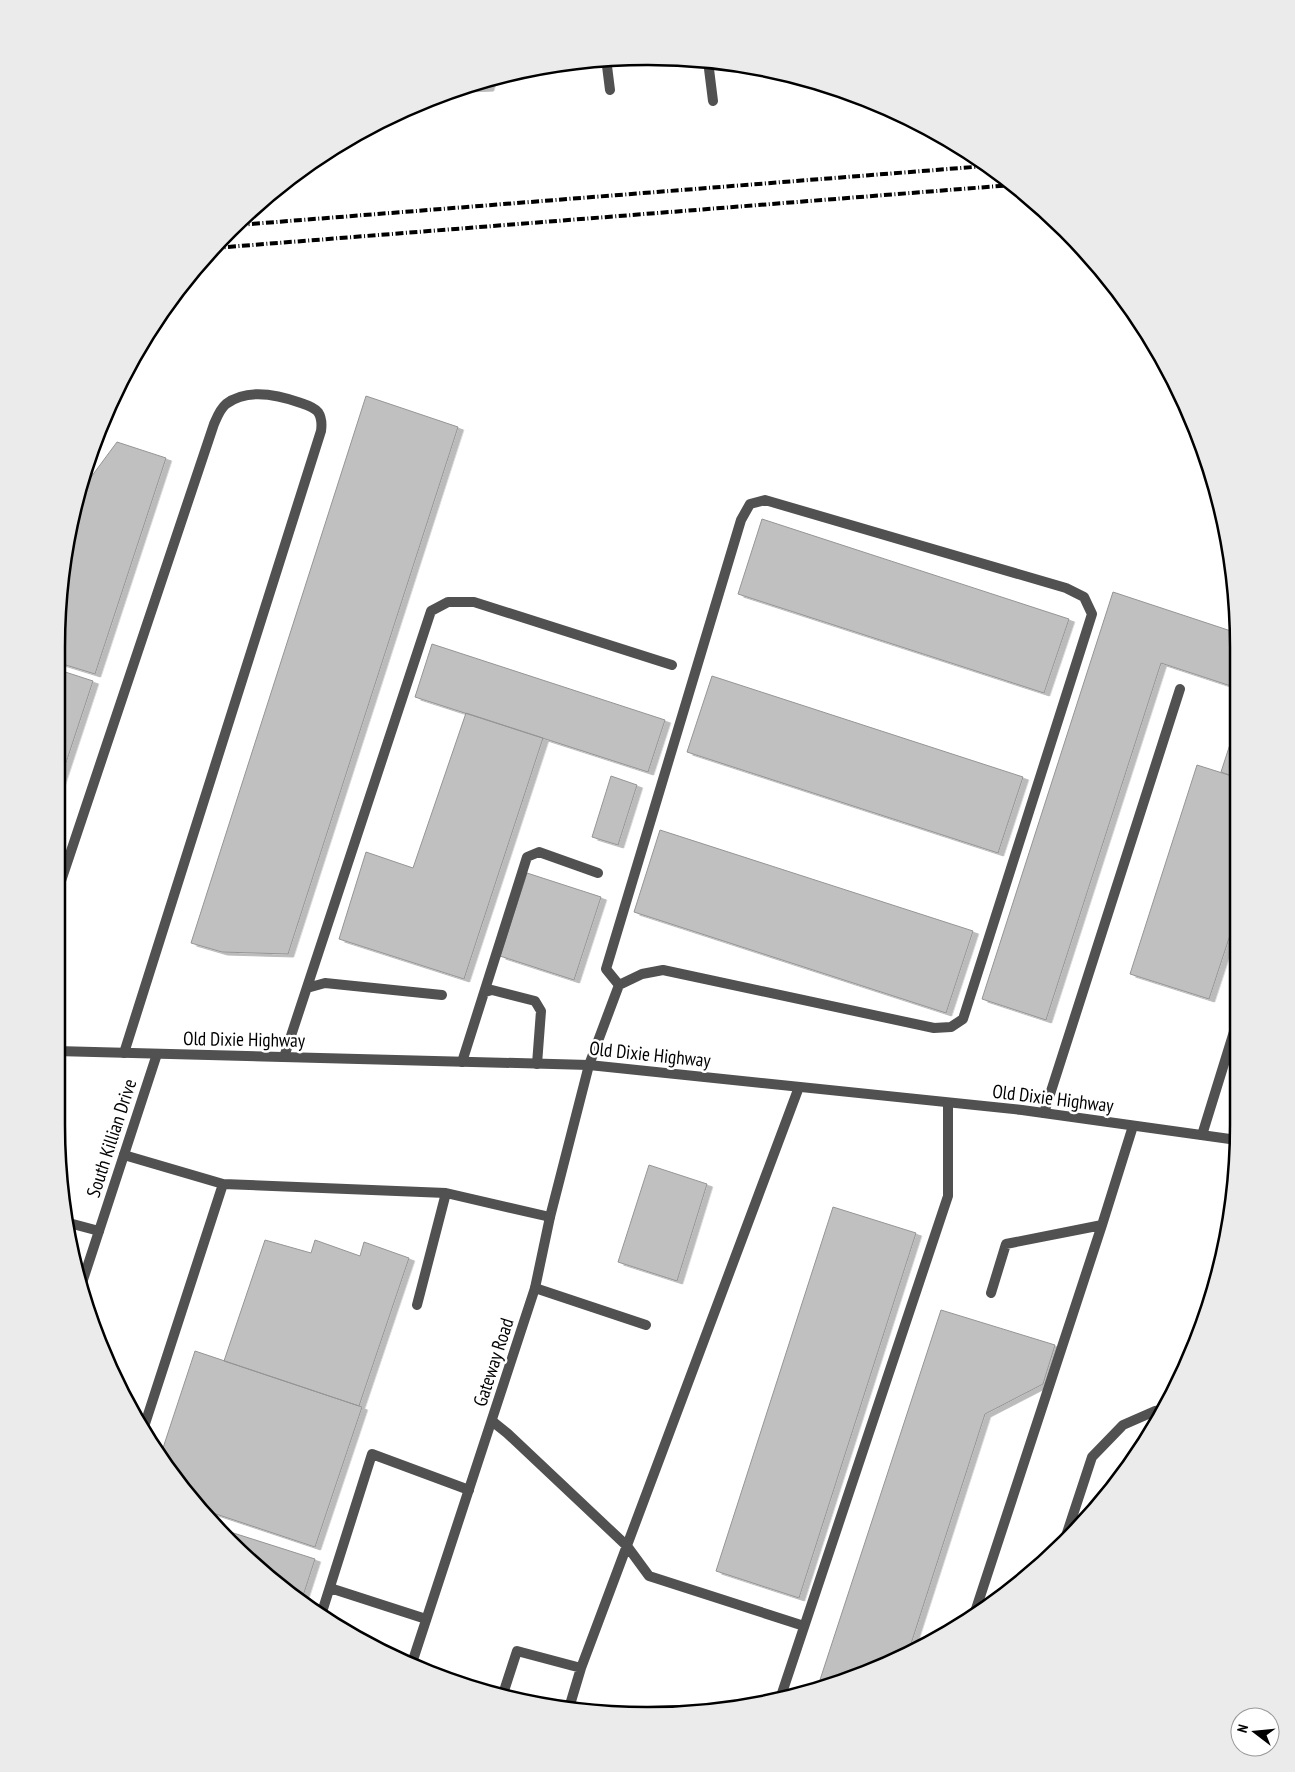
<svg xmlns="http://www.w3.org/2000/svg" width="1295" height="1772" font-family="'PT Sans Narrow',sans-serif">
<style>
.building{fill:#c0c0c0;stroke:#959595;filter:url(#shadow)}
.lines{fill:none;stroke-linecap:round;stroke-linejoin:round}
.service{stroke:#515151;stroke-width:10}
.minor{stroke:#515151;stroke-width:10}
.tertiary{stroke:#515151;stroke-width:10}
.rail{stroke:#000;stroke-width:4;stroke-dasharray:8 2.5 1 2.5;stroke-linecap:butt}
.labels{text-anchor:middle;stroke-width:5;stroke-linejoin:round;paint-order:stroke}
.street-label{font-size:19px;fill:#000;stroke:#fff}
.rim{fill:none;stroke:#000;stroke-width:2.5}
</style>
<defs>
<filter id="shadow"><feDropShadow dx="5.5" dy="3" stdDeviation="0" flood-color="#0004"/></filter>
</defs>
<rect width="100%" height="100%" fill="#fff"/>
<path class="building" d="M 777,73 L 791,77 L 777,78 Z
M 491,78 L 488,88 L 462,89 Z
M 366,396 L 458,427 L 288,954 L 222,952 L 191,943 Z
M 117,442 L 166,458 L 95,674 L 56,662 L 56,647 L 76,500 L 80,492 Z
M 762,519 L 1069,619 L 1044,693 L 738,594 Z
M 1113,592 L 1234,632 L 1234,687 L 1161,663 L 1046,1020 L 982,999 Z
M 432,644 L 665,720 L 648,772 L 415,697 Z
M 56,669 L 93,681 L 56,793 Z
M 712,676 L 1023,777 L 998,853 L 687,752 Z
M 466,713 L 543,738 L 464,979 L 339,939 L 366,852 L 413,868 Z
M 1235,729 L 1235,777 L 1221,772 Z
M 1197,765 L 1235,777 L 1236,917 L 1209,999 L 1130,974 Z
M 611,776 L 637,785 L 618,845 L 592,837 Z
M 660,830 L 973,931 L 946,1013 L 634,912 Z
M 527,873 L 601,897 L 574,980 L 500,956 Z
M 649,1165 L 707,1184 L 677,1281 L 618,1262 Z
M 833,1207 L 916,1233 L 799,1598 L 716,1571 Z
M 265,1240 L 311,1253 L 315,1240 L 360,1256 L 364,1242 L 409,1258 L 359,1406 L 224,1361 Z
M 941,1310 L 1055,1345 L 1043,1384 L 985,1414 L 909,1650 L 874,1671 L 818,1686 Z
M 195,1351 L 362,1407 L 315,1547 L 207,1511 L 160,1457 Z
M 224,1530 L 315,1559 L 302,1599 L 257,1569 Z"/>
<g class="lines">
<path class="service" d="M 606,58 L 610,90
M 708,61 L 713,101
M 56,896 L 214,424 C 217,417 220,409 226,404 C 247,388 279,395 301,403 C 307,405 314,407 318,412 C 322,418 322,424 321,431 L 124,1053
M 307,988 L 325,983 L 442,995
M 485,992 L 492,990 L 535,1001 L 541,1011 L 537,1064
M 284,1057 L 431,611 L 448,602 L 474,602 L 672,665
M 462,1062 L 527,857 L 539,852 L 598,873
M 589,1065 L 619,985 L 642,974 L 663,970 L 934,1028 L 951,1027 L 963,1019 L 1092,614 L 1084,597 L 1066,588 L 765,500 L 750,504 L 741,520 L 606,969 L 619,985
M 1044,1113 L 1180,689
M 1202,1135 L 1237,1022
M 124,1155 L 223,1184 L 143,1430
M 223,1184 L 446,1193 L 550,1217
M 69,1223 L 99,1231
M 535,1288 L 646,1325
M 991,1293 L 1006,1244 L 1102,1225
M 417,1305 L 446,1193
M 492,1421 L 507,1433 L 627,1546 L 649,1576 L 804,1626
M 1065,1539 L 1092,1457 L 1123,1425 L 1155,1411 L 1164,1410
M 330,1588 L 426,1619
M 322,1612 L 372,1454 L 469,1490
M 975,1612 L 1102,1225 L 1133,1126
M 503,1694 L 517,1651 L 581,1668
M 781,1696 L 948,1196 L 948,1103
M 569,1708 L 581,1668 L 799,1087"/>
<path class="minor" d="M 80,1289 L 157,1054
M 412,1663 L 535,1288 L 550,1217 L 589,1065"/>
<path class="tertiary" d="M 56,1051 L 589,1065 L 1022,1110 L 1237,1140"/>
<path class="rail" d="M 238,225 L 986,166
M 214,248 L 1012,185"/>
</g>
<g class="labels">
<g class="street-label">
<text transform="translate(244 1039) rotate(1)" y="7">Old Dixie Highway</text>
<text transform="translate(650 1054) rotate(6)" y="7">Old Dixie Highway</text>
<text transform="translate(1053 1098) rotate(7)" y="7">Old Dixie Highway</text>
<text transform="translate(111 1138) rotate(-72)" y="7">South Killian Drive</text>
<text transform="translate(493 1362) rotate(-72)" y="7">Gateway Road</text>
</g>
</g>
<path d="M0 0H1295V1772H0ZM647 65H648A582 582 0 0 1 1230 647V1125A582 582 0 0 1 648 1707H647A582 582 0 0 1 65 1125V647A582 582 0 0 1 647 65Z" fill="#ebebeb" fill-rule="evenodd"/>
<path class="rim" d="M647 65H648A582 582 0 0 1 1230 647V1125A582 582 0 0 1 648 1707H647A582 582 0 0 1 65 1125V647A582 582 0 0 1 647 65Z"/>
<g transform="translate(1255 1732) rotate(286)"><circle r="24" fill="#ffffff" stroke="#999999"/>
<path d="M0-4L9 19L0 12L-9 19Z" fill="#000000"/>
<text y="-8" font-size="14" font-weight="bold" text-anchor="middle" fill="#000000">N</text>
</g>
</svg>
